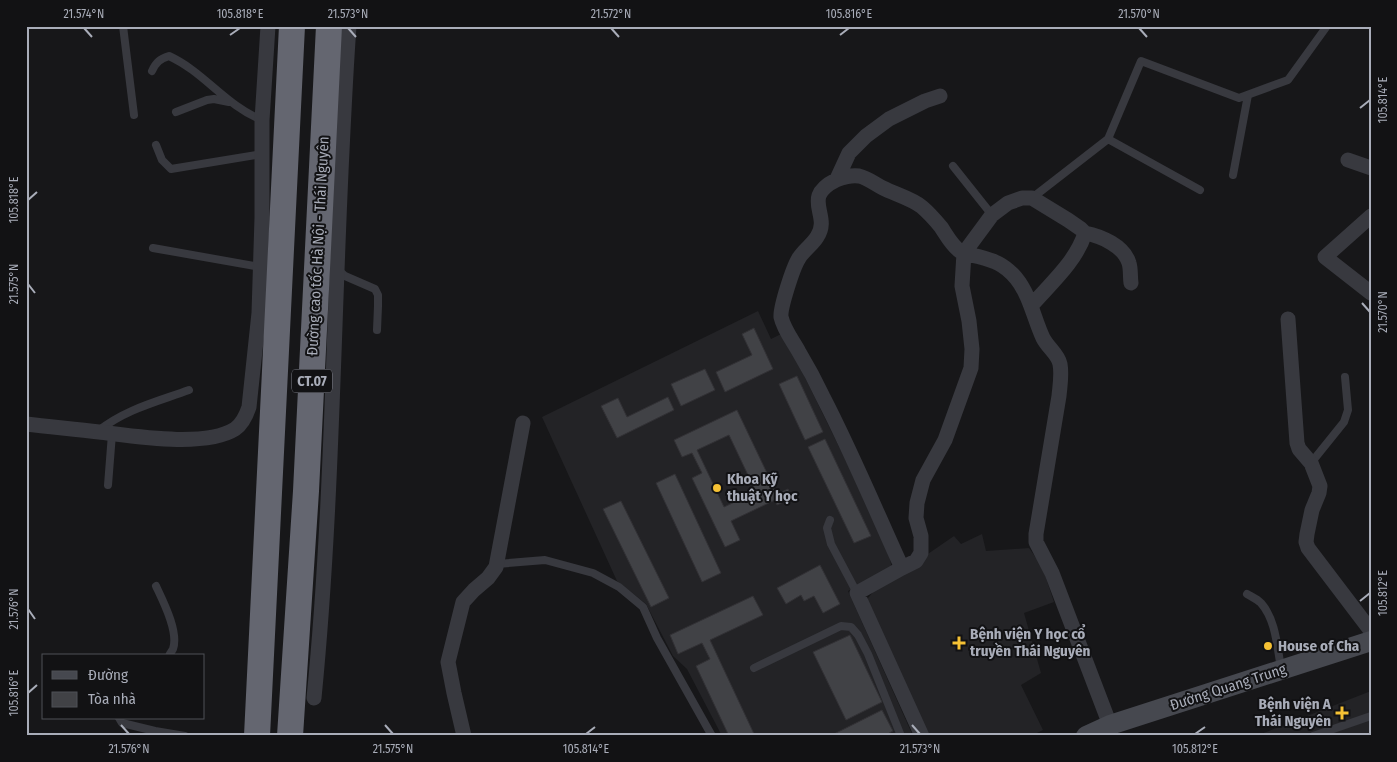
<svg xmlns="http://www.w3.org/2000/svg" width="1397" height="762" font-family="'Fira Sans Condensed',sans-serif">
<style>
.built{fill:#232326}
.building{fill:#414246;stroke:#323135;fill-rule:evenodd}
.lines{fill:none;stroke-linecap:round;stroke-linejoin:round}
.lane{stroke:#38393f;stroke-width:8}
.street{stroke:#38393f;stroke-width:15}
.secondary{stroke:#46484f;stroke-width:20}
.highway{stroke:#646670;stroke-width:26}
.ticks{fill:none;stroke:#a9adb9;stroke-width:2}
.poi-dot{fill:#f5c134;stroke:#121214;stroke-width:2}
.labels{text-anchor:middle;stroke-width:4;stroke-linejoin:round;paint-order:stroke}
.shield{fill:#121214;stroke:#7c7e88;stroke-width:1}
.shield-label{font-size:14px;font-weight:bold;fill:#a9adb9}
.street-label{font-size:15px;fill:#a9adb9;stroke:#121214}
.poi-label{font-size:15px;font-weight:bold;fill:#a9adb9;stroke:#121214;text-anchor:start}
.neatline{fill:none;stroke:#a9adb9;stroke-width:2}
.ticks-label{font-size:12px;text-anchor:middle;fill:#a9adb9}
</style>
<rect width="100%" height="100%" fill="#171719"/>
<path class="built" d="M 758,311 L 771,339 L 783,333 L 886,542 L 892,568 L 848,591 L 913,736 L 722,736 L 687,669 L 673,656 L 646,604 L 617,581 L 542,417 Z
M 982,534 L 986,551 L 1029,548 L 1042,566 L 1054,602 L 1024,613 L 1041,673 L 1021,685 L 1043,730 L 1031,736 L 928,736 L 867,604 L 868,598 L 874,591 L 954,536 L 961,544 Z
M 1371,691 L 1371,736 L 1256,736 Z"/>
<path class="building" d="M 754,328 L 773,369 L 725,392 L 716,372 L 752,355 L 742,334 Z
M 705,369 L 715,390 L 681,406 L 671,384 Z
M 797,376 L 823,432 L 805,440 L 779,384 Z
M 668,397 L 674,410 L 617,438 L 601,406 L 618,398 L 627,417 Z
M 737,410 L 777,494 L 788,489 L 792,498 L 777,505 L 775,500 L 731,521 L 740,540 L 725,547 L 692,478 L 702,473 L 692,453 L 682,457 L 674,440 ZM 729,435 L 756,492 L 724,507 L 697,450 Z
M 825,439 L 871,536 L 854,543 L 808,447 Z
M 675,474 L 721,573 L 702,582 L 656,483 Z
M 621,501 L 669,598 L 651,607 L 603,509 Z
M 820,565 L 840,604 L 823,613 L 814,596 L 804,601 L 801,595 L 786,604 L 777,588 Z
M 753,596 L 763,615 L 710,640 L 755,736 L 729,736 L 696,666 L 710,659 L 702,643 L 678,654 L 670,635 Z
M 850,635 L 882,702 L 846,720 L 813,652 Z
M 882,710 L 893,731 L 884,736 L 830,736 Z"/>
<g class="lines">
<path class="lane" d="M 123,26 L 134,115
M 152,71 C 156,62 160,59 169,56 C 204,72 225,105 262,120
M 176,112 L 207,100 L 214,99 L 229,102
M 1108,139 L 1200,190
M 156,145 L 162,160 L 171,169 L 262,154
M 953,166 L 992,215
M 1233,175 L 1248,95
M 1032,198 L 1108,139 L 1141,61 L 1239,98 L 1288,80 L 1327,26
M 153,248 L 260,267
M 337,269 L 345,276 L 375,289 L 378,295 L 378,306 L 377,330
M 98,431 C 126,409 156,402 189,390
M 1311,463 L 1344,422 L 1348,410 L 1345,377
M 108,485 L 112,434
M 830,520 L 827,528 L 831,544 L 857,593
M 497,564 L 545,560 L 593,573 L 619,587 L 643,607 L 657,638 L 712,736
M 156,586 C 163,601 179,632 173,649 C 172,651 170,653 169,656
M 1247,594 C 1252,597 1257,599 1261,603 C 1276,620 1277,647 1281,668
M 754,668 L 841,626 L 851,627 L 858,635 L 868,654 L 901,736
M 119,718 L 122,723 L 155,731 L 185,736
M 1313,736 L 1371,716"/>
<path class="street" d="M 1348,160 L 1371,168
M 837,179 L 849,153 L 866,136 L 889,119 L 925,101 L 940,96
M 1371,216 L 1325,257 L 1371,293
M 1085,233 C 1101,236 1124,246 1129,263 C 1131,269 1130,277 1131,283
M 1288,319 L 1297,443 L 1299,449 L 1311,463 L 1320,486 L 1319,493 L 1312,510 L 1307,534 L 1306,542 L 1308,548 L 1371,631
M 26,424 C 50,427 75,429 99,432 C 133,436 205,448 235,429 C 242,424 246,416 249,407 L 259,313 L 262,218 L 262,120 L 268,26
M 902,568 L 916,561 L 921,553 L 921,536 L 916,518 L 917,503 L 923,480 L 945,440 L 971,368 L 972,349 L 969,321 L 962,286 L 964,253 L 992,215 L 1008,203 L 1022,198 L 1032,198 L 1068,220 L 1081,229 L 1085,233 C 1076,262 1050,284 1031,306
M 314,698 C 332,516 333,333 342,151 C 344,109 346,68 349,26
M 464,736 L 454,693 L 448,662 L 463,602 L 474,590 L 488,578 L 496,567 L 523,423
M 922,736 L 857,593 L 902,568 C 876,511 852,453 823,397 C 816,382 808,367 799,352 C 793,341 784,330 781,317 C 780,308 793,267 799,258 C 804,250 812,245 817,237 C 832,215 800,198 836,180 C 842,177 852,175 859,176 C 868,178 875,184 883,188 C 895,194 913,199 922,207 C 929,213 936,221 941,227 C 947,236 952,246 961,252 C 965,254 971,255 976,256 C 994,261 1003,263 1016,278 C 1030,295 1034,319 1043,338 C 1048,348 1058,354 1060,364 C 1062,375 1060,385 1059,396 L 1036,534 L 1036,542 L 1052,573 L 1110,725"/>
<path class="secondary" d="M 1086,736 L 1110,725 L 1371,641"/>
<path class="highway" d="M 257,736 L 292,26
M 290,736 L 306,491 L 329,26"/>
</g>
<path class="ticks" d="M 84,28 L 92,37M 348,28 L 356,37M 611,28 L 619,37M 1139,28 L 1147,37M 230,35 L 240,28M 840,35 L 849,28M 1360,108 L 1370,100M 28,200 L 37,192M 28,284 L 35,293M 1362,303 L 1370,312M 1360,601 L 1370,593M 28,609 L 35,619M 28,693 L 37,685M 121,725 L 129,734M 385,725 L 393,734M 912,725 L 920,734M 586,734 L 595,727M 1195,734 L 1205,727"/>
<g class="poi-dot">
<circle cx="717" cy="488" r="5"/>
<path d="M956.5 635.5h5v5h5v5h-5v5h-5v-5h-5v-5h5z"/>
<circle cx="1268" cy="646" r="5"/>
<path d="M1339.5 705.5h5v5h5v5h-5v5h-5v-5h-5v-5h5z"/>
</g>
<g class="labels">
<rect class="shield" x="292" y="369.5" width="40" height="23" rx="4"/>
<g class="shield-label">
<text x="312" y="386">CT.07</text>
</g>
<g class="street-label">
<text transform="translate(318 246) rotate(-87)" y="5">Đường cao tốc Hà Nội - Thái Nguyên</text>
<text transform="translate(1228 687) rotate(-18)" y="5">Đường Quang Trung</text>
</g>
<g class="poi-label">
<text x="727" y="484">Khoa Kỹ<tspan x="727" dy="17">thuật Y học</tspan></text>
<text x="970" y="639">Bệnh viện Y học cổ<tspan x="970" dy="17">truyền Thái Nguyên</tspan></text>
<text x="1278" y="651">House of Cha</text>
<text x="1331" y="709" text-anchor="end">Bệnh viện A<tspan x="1331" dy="17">Thái Nguyên</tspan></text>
</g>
</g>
<rect width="1397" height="762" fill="none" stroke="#121214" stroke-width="55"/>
<rect x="42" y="654" width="162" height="65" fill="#121214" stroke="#4e5056"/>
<rect x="52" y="671" width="25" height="8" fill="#46484f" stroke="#4e5056"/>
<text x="88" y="680" font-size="15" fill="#a9adb9">Đường</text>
<rect x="52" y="692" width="25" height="15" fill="#414246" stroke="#4e5056"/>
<text x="88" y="704" font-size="15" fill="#a9adb9">Tòa nhà</text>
<rect x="28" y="28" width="1342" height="706" class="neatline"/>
<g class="ticks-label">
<text x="84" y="18">21.574°N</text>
<text x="240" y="18">105.818°E</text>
<text x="348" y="18">21.573°N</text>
<text x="611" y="18">21.572°N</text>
<text x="849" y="18">105.816°E</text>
<text x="1139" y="18">21.570°N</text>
<text transform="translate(1383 100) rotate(-90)" y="4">105.814°E</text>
<text transform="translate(14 200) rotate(-90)" y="4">105.818°E</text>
<text transform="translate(14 284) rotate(-90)" y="4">21.575°N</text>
<text transform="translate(1383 312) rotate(-90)" y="4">21.570°N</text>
<text transform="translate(1383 593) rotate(-90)" y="4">105.812°E</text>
<text transform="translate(14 609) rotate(-90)" y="4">21.576°N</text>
<text transform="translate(14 693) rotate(-90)" y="4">105.816°E</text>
<text x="129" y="753">21.576°N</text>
<text x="393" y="753">21.575°N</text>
<text x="586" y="753">105.814°E</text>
<text x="920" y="753">21.573°N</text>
<text x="1195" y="753">105.812°E</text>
</g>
</svg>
